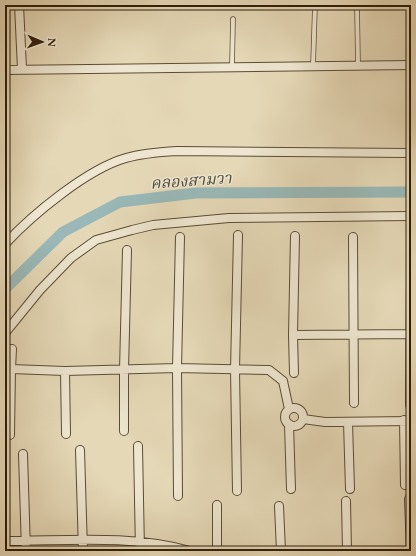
<svg xmlns="http://www.w3.org/2000/svg" width="416" height="556" font-family="'EB Garamond','Noto Serif Thai',serif">
<style>
.lines{fill:none;stroke-linecap:round;stroke-linejoin:round}
.canal{stroke:#99b8b7;stroke-width:11}
.lane-casing{stroke:#5c4c36;stroke-width:5.5}
.street-casing{stroke:#5c4c36;stroke-width:10}
.lane{stroke:#eee6d0;stroke-width:4}
.street{stroke:#eee6d0;stroke-width:8}
.labels{text-anchor:middle;stroke-width:3;stroke-linejoin:round;paint-order:stroke}
.water-label{font-size:16px;font-style:italic;fill:#4e4c3f;stroke:#eee6d0}
</style>
<rect width="100%" height="100%" fill="#e5d8b6"/>
<filter id="stains"><feTurbulence type="fractalNoise" baseFrequency=".005" numOctaves="4"/><feColorMatrix values="0 0 0 0 .2 0 0 0 0 .09 0 0 0 0 .02 0 0 0 .5 -.17"/></filter>
<radialGradient id="worn" r=".72"><stop offset=".6" stop-color="#630" stop-opacity="0"/><stop offset="1" stop-color="#630" stop-opacity=".3"/></radialGradient>
<g class="lines">
<path class="canal" d="M 5,289 L 63,232 L 120,202 L 196,193 L 411,192"/>
<g class="lane-casing">
<path id="lane" d="M 357,5 L 358,65
M 232,66 L 233,19
M 313,66 L 315,5"/>
</g>
<g class="street-casing">
<path id="street" d="M 19,5 L 22,69
M 5,70 L 411,65
M 295,236 L 293,335 L 411,334
M 353,237 L 354,403
M 5,244 C 32,215 87,169 126,158 C 143,153 159,152 177,151 L 411,153
M 5,333 L 40,290 L 71,258 L 96,240 L 132,230 L 153,225 L 229,218 L 411,216
M 293,335 L 294,373
M 11,369 L 12,349
M 65,371 L 66,434
M 410,405 L 411,281
M285 417a9 9 0 1 1 18 0a9 9 0 1 1-18 0Z
M 303,419 L 325,422 L 411,421
M 404,420 L 405,485
M 348,422 L 350,489
M 289,424 L 291,489
M 124,431 L 124,370 L 127,250
M 10,435 L 11,369 L 65,371 L 177,368 L 269,370 L 283,381 L 289,409
M 138,446 L 140,551
M 80,450 L 83,551
M 23,454 L 26,551
M 237,491 L 235,370 L 238,235
M 178,496 L 177,368 L 180,237
M 409,499 L 411,551
M 346,501 L 347,551
M 217,505 L 217,551
M 279,506 L 281,551
M 5,541 C 65,541 131,534 190,551"/>
</g>
<use href="#lane" class="lane"/>
<use href="#street" class="street"/>
</g>
<g class="labels">
<g class="water-label">
<text transform="translate(191 180) rotate(-4)" y="6">คลองสามวา</text>
</g>
</g>
<rect width="416" height="556" fill="none" stroke="#e5d8b6" stroke-width="20"/>
<rect x="6" y="6" width="404" height="544" fill="none" stroke="#2e1e0b" stroke-width="2"/>
<rect x="10" y="10" width="396" height="536" fill="none" stroke="#2e1e0b"/>
<g transform="translate(42 42) rotate(92)" stroke="#eee6d0" stroke-width="3" paint-order="stroke">
<path d="M0-3L7 15L0 10L-7 15Z" fill="#2e1e0b"/>
<text y="-6" font-size="11" font-weight="bold" text-anchor="middle" fill="#2e1e0b">N</text>
</g>
<rect width="100%" height="100%" filter="url(#stains)"/>
<rect width="100%" height="100%" fill="url(#worn)"/>
</svg>
